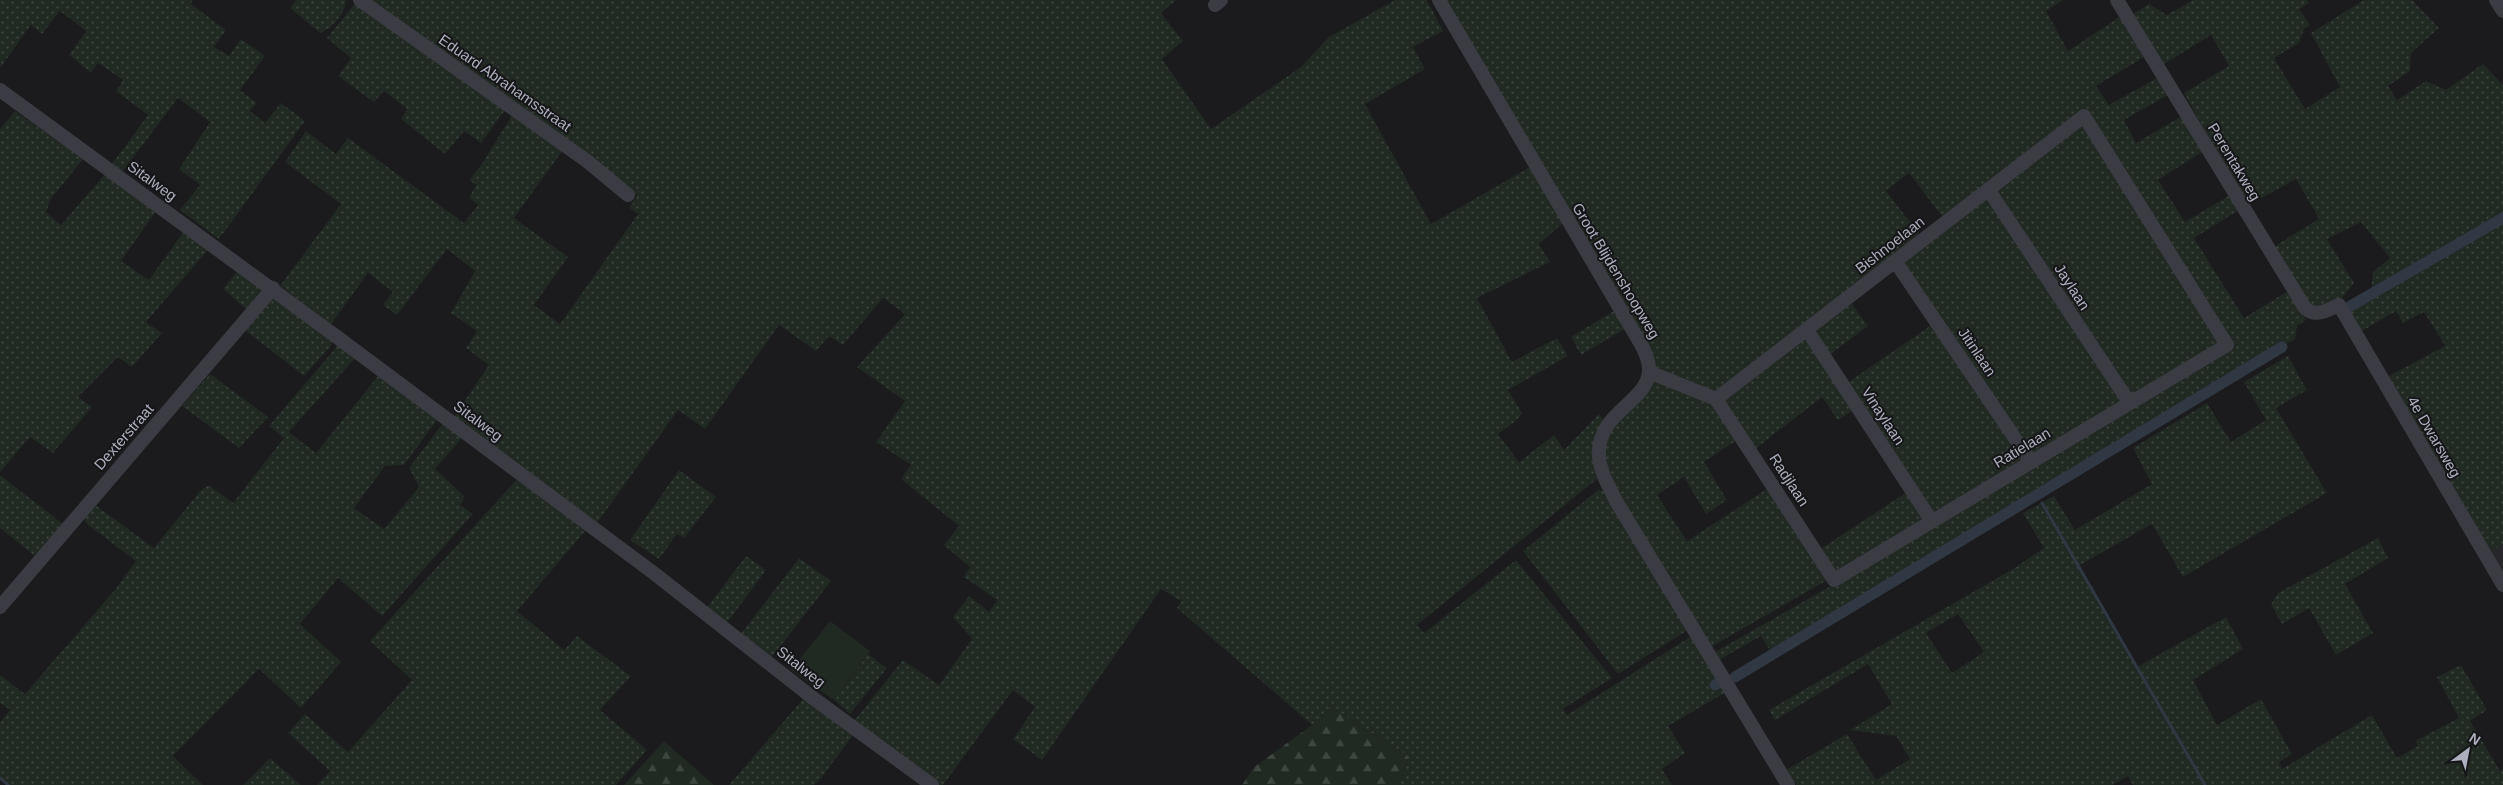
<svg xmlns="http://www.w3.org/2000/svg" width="2503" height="785" font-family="Arial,sans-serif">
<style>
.built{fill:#27262a}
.grass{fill:url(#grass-dots);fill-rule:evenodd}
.forest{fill:url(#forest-firs)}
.park{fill:#202922}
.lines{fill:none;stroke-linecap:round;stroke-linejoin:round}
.stream{stroke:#2f3843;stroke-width:3}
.canal{stroke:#2f3843;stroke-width:11}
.minor{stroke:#3b3c43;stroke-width:14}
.labels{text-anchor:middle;stroke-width:4;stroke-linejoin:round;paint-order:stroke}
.street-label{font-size:15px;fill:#acb0be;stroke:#161518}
</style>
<defs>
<pattern id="grass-dots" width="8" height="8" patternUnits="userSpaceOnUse" patternTransform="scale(1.25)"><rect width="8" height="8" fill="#202922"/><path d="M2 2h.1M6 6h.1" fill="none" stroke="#3e4640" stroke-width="1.8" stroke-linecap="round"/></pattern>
<pattern id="forest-firs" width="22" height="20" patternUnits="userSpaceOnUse" patternTransform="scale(1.25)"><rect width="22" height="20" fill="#202922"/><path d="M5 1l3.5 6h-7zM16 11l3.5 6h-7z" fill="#3e4640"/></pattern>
</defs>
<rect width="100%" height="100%" fill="#1b1a1d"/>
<path class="built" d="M 2503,544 L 2503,573 L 2490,552 Z"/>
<path class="grass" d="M 0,0 L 193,0 L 191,4 L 226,30 L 214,47 L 229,56 L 241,39 L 265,56 L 240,90 L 257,103 L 250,111 L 265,123 L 281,103 L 305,121 L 219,239 L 180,210 L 200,185 L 179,169 L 210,122 L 178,98 L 123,171 L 112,164 L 148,115 L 116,91 L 123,80 L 98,63 L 91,73 L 69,55 L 86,31 L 60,11 L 42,34 L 31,25 L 0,68 Z
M 296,0 L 346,0 C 345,14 333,28 320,33 L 290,8 Z
M 367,0 L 1176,0 L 1161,13 L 1183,41 L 1162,59 L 1211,129 L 1301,67 L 1329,37 L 1395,0 L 1427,0 L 1443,31 L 1413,47 L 1425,69 L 1365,104 L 1431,224 L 1530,167 L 1563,223 L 1539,244 L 1550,262 L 1477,298 L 1512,362 L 1557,338 L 1568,356 L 1508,390 L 1522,413 L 1517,420 L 1498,434 L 1519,462 L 1554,435 L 1564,450 L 1599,414 L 1603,419 C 1592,442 1589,455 1597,479 L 1417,625 L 1424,633 L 1516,560 L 1612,678 L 1563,709 L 1567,715 L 1693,635 L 1728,691 L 1668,726 L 1685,753 L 1662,769 L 1672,785 L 1399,785 L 1409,757 L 1331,707 L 1312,725 L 1177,608 L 1181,601 L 1161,589 L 1042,760 L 1013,739 L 1035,707 L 1013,690 L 943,785 L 939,785 L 853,722 L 903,660 L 939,685 L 972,639 L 953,617 L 969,596 L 989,612 L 997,600 L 964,577 L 970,567 L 944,545 L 959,526 L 901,479 L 911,465 L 876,442 L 905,401 L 857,367 L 905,314 L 883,298 L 843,345 L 829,336 L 816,351 L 779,325 L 705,429 L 678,410 L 597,523 L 453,418 L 489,365 L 466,348 L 477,331 L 451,313 L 475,271 L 447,249 L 397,315 L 383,305 L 393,292 L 368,273 L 331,324 L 280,286 L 341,204 L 285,162 L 306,131 L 336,154 L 348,138 L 464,223 L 478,205 L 469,198 L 476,185 L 469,180 L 482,164 L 512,115 L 563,150 L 514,218 L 568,257 L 534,305 L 560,324 L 638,214 L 629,208 L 637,196 L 587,156 Z
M 1444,0 L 2063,0 L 2046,11 L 2068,51 L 2121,16 L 2146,56 L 2096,86 L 2109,105 L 2157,78 L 2168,95 L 2124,120 L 2136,143 L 2182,116 L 2202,152 L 2158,180 L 2185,222 L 2230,195 L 2239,210 L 2194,238 L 2244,318 L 2288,291 L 2306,320 L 2297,326 L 2295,339 L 1772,654 L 1761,636 L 1719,660 L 1715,652 L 1836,583 L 2231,345 L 2086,112 L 1944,219 L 1909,173 L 1886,191 L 1921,236 L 1715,395 L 1654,368 Z
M 2193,0 L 2307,0 L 2309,3 L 2299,9 L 2310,25 L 2304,29 L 2299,43 L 2274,58 L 2305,109 L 2340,87 L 2311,33 L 2364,0 L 2412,0 L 2439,28 L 2411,53 L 2410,71 L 2388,86 L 2397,100 L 2426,81 L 2446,90 L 2483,64 L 2503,85 L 2503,544 L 2490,552 L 2387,377 L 2445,346 L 2424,312 L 2403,323 L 2396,311 L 2362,331 L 2347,308 L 2371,293 L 2373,272 L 2390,258 L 2361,222 L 2327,239 L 2354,283 L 2338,303 L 2314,311 L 2274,250 L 2278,244 L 2319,219 L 2296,179 L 2247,206 L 2184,93 L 2229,66 L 2211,35 L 2163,65 L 2133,14 L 2149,4 L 2167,15 Z
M 356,2 L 506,109 L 481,143 L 464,131 L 445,154 L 401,119 L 407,109 L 384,91 L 374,102 L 338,76 L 351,58 L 327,38 Z
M 15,111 L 83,159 L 51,199 L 46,212 L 61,225 L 106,173 L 156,211 L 121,261 L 149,280 L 184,231 L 208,250 L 146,322 L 162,333 L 132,367 L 118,357 L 78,397 L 92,407 L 53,453 L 30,437 L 0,472 L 0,129 Z
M 2083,121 L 2223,344 L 2129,397 L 1992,189 Z
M 1987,193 L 2122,402 L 2032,456 L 1901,261 Z
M 238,270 L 264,288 L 248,311 L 223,289 Z
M 269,297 L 276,297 L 333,340 L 330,347 L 304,376 L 246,331 L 247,323 Z
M 1850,301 L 1868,326 L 1829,355 L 1812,331 Z
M 1614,311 L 1625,329 L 1581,355 L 1571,337 Z
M 1933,324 L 2026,461 L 1933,516 L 1847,383 Z
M 1805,335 L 1855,409 L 1838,420 L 1822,397 L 1754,450 L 1721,400 Z
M 339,344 L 356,357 L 289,432 L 316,453 L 378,376 L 437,420 L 404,465 L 385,466 L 354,508 L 384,529 L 419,487 L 409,468 L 443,423 L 462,438 L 435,469 L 465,497 L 460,505 L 473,514 L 382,616 L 338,578 L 300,624 L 341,662 L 301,708 L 259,669 L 173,756 L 203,785 L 8,785 L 0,778 L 0,722 L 10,710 L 0,703 L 0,675 L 25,694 L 114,591 L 136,561 L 88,525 L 82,517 L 94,504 L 154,548 L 200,491 L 209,485 L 233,503 L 284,438 L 269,426 Z
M 2288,356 L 2307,390 L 2276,408 L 2327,493 L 2183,577 L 2152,524 L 2078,566 L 2137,667 L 2226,617 L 2243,649 L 2193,680 L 2217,725 L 2261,699 L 2292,754 L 2279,762 L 2282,769 L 2372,715 L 2397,758 L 2418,746 L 2415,741 L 2459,718 L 2437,677 L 2461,665 L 2487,710 L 2470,721 L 2500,771 L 2503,769 L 2503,785 L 2133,785 L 2128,776 L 2113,785 L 1796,785 L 1786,770 L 1847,734 L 1876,780 L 1910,759 L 1896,736 L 1850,730 L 1892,704 L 1868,664 L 1775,720 L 1769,710 L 2013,569 L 2044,548 L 2023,513 L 2054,496 L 2075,530 L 2152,484 L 2133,448 L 2207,403 L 2231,442 L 2266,420 L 2244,382 ZM 1958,614 L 1984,652 L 1952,673 L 1926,633 Z
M 210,374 L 268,417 L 239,448 L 182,406 Z
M 1651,377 L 1711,402 L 1737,440 L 1704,462 L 1727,500 L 1706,514 L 1684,477 L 1657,495 L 1687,541 L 1770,487 L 1829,579 L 1711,647 L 1610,482 L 1603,463 L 1605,436 Z
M 679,470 L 716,497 L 684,538 L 677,534 L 659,559 L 630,540 Z
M 0,475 L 63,524 L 35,556 L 0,528 Z
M 518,478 L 586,530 L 517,611 L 564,650 L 577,636 L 631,676 L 600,710 L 647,750 L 616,785 L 317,785 L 330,771 L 288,733 L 305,714 L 348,752 L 412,680 L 370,641 Z
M 1598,490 L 1605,491 L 1688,630 L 1618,674 L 1523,551 Z
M 1907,492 L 1925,520 L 1835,575 L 1819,550 Z
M 2378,538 L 2388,558 L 2345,584 L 2373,633 L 2336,655 L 2309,608 L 2282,624 L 2271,605 L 2278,593 Z
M 746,556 L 766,570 L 727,623 L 705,610 Z
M 799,558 L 831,581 L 771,658 L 741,634 Z
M 868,654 L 887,668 L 850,714 L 834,700 Z
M 804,698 L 853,735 L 819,781 L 814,785 L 729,785 Z
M 270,758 L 301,785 L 243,785 Z"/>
<path class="forest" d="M 1331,707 L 1409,757 L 1399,785 L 1242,785 L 1254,767 L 1312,725 Z
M 664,741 L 714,785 L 624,785 Z"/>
<path class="park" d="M 830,621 L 870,651 L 834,700 L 791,670 Z"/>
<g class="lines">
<path class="stream" d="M 2042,503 L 2205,785
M 0,778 L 8,785"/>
<path class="canal" d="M 2347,308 L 2503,218
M 1735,677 L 2282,347
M 1715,685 L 1718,683"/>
<path class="minor" d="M 360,0 L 587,161 L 628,195
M 1439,0 L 1642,346 C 1646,354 1650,363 1649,372 C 1646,403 1598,412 1599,454 C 1599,471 1609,486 1616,501 L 1788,785
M 2117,0 L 2305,308 C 2316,318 2327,310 2339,305 L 2503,585
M 2496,0 L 2503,11
M 1215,5 L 1221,0
M 0,90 L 337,337 L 655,574 L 813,698 L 932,785
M 2084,116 L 2227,345 L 1834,580 L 1716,399 Z
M 1988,189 L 2129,402
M 1895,261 L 2031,462
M 1807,330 L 1931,520
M 1649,372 L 1716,399
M 0,607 L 273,288"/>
</g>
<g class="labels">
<g class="street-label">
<text transform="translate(505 83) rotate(35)" y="5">Eduard Abrahamsstraat</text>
<text transform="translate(2234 162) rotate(59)" y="5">Perentakweg</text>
<text transform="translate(152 181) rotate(36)" y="5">Sitalweg</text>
<text transform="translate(1890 245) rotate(-38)" y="5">Bishnoelaan</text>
<text transform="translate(1616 271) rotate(59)" y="5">Groot Blijdenshoopweg</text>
<text transform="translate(2072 287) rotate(57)" y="5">Jaylaan</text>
<text transform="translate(1977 352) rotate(56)" y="5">Jitinlaan</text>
<text transform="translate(1883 416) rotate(57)" y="5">Vinaylaan</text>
<text transform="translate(478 421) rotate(37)" y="5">Sitalweg</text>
<text transform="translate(124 437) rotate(-49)" y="5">Dexterstraat</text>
<text transform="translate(2434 437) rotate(60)" y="5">4e Dwarsweg</text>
<text transform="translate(2022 448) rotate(-31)" y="5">Ratielaan</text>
<text transform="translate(1789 480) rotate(57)" y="5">Radjlaan</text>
<text transform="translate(801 667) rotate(38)" y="5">Sitalweg</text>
</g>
</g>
<g transform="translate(2468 750) rotate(32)" stroke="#161518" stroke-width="4" paint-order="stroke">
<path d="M0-4L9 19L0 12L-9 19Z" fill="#acb0be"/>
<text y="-8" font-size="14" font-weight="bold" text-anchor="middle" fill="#acb0be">N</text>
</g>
</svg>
